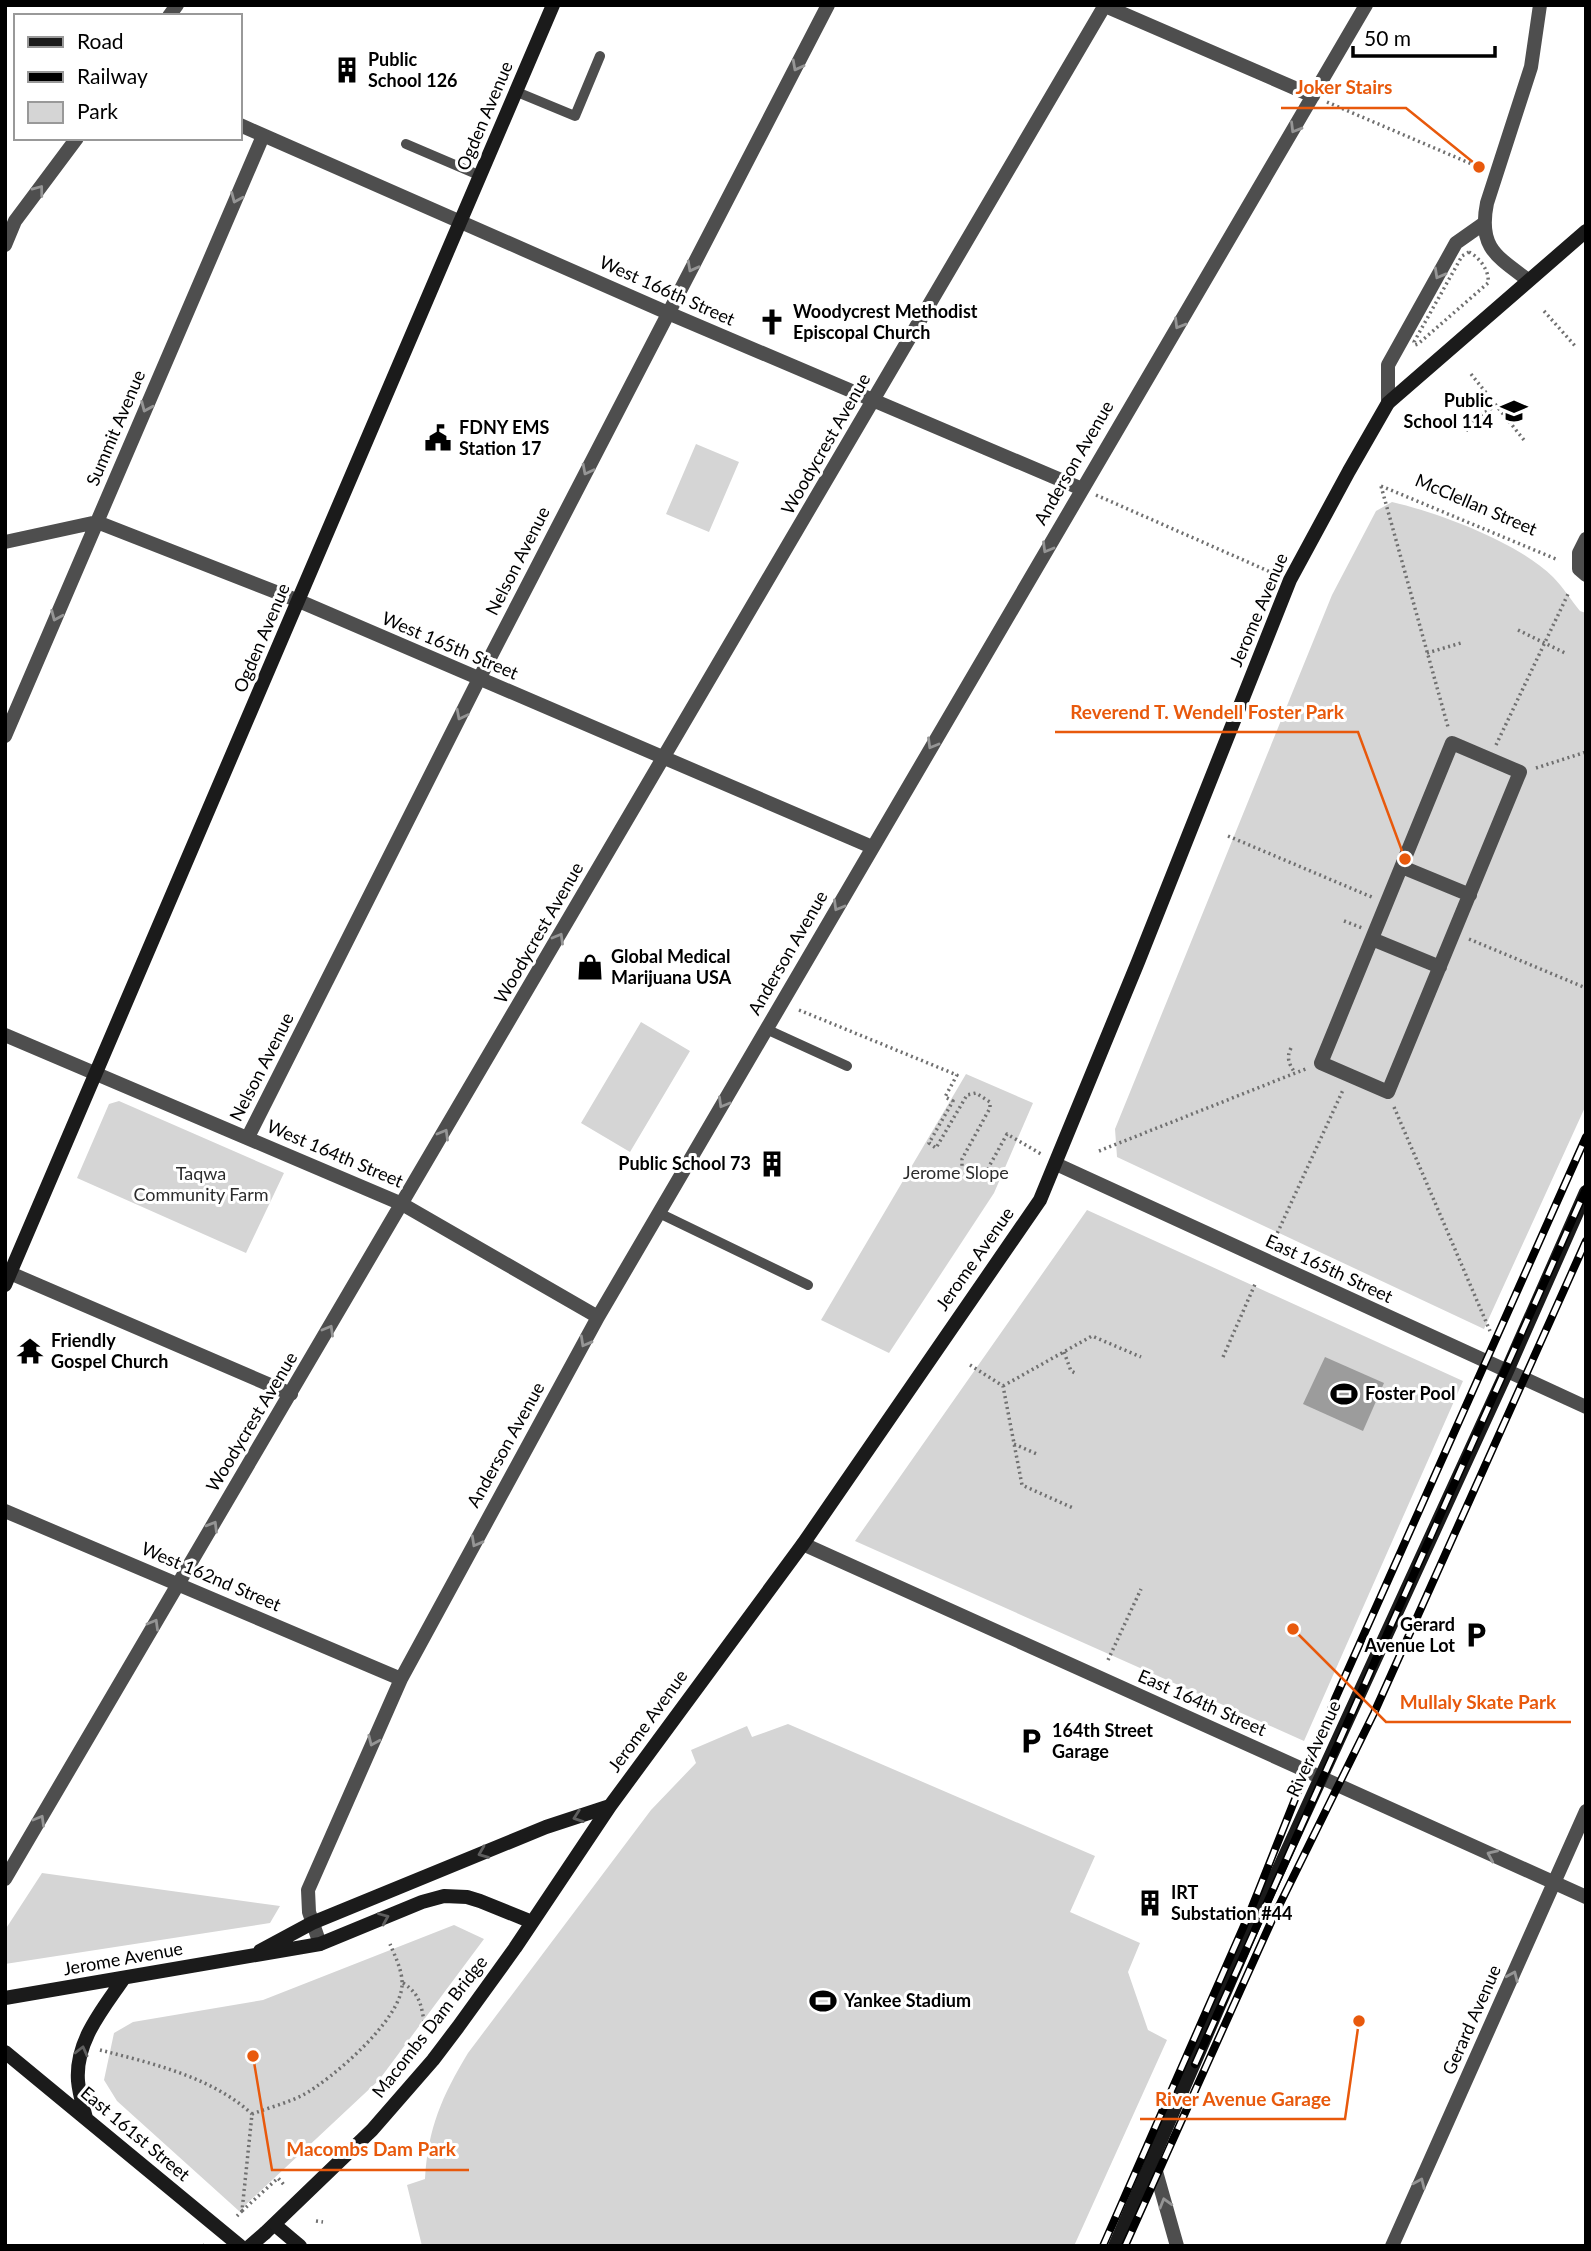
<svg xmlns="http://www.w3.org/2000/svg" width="1591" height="2251" font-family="Lato,sans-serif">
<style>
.green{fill:#d5d5d5}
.water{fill:#9c9c9c}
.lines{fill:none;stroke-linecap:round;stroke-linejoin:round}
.path{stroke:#707070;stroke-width:3.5;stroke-dasharray:2 3.5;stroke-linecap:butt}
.lane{stroke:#4e4e4e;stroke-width:10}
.street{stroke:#4e4e4e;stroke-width:14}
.secondary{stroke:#1b1b1b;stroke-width:14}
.rail-casing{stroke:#000;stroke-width:8}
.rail{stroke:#fff;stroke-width:5;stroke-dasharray:16;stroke-linecap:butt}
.secondary-bridge{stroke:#1b1b1b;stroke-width:14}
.oneway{stroke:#959595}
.oneway2{stroke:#5f5f5f}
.labels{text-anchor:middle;stroke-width:6;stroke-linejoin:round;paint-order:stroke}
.poi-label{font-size:18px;font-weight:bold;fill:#000;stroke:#fff;text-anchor:start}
.street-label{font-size:18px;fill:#000;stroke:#fff}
.park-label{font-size:18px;fill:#2c2c2c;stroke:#fff}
.leader{fill:none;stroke:#e8590c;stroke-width:2.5}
.callout-dot{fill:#e8590c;stroke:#fff;stroke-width:2.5}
.callout-label{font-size:19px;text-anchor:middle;font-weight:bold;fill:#e8590c;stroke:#fff;stroke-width:6;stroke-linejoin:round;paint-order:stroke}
</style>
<rect width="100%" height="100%" fill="#fff"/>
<path class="green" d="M 696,444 L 739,462 L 709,532 L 666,514 Z
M 1392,502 C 1440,513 1519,543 1553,577 C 1563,587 1571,600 1580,611 L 1586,613 L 1586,1105 L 1484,1329 L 1117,1157 L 1115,1129 L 1332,595 L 1376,511 Z
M 641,1022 L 690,1051 L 630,1152 L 581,1123 Z
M 966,1074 L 1033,1103 L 994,1193 L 889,1353 L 821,1320 Z
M 119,1101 L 284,1173 L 246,1253 L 77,1178 L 109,1104 Z
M 1087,1210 L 1463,1381 L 1304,1741 L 855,1541 Z
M 788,1724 L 1095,1856 L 1070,1912 L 1140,1943 L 1128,1972 L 1148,2030 L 1167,2040 L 1074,2246 L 422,2246 L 407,2185 L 425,2179 C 428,2128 442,2096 468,2053 L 651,1810 L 696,1763 L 691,1750 L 747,1726 L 752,1737 Z
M 42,1873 L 280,1906 L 270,1923 L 5,1964 L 5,1930 Z
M 454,1925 L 484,1939 L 379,2080 L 239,2211 L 117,2101 L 104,2080 L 114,2033 L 133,2022 L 263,2000 Z"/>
<path class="water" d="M 1325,1357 L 1384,1383 L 1363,1431 L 1303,1404 Z"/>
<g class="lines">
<path class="path" d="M 1327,102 L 1481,168
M 1469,252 C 1479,257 1490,271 1488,283 L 1418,344 L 1415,345 L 1414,342 L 1462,256 Z
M 1544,311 L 1576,347
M 1471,374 L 1524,440
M 1466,431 L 1474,419 L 1497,405
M 1381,486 L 1448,727
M 1381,486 L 1556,559
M 1096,495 L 1275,574
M 1518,630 L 1567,654
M 1427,653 L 1461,643
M 1496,745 L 1569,592
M 1536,768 L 1586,752
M 1228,836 L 1374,898
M 1344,921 L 1362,928
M 1469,939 L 1586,988
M 799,1010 L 957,1075 L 945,1097 L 953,1101 L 929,1143 L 936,1148 L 967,1095 L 976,1093 L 990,1102 L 990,1108 L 962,1159 L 962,1167 L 976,1175 L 986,1172 L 1007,1134 L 1041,1154
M 1291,1048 C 1286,1058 1289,1064 1295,1073
M 1394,1107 L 1490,1331
M 1099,1151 L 1308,1068
M 1275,1238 L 1343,1090
M 1064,1352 L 1071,1371 L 1077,1374
M 1223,1357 L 1256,1282
M 970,1365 L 1003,1386 L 1022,1485 L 1073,1508
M 1003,1386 L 1092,1336 L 1141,1357
M 1014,1444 L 1039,1455
M 1108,1660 L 1141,1589
M 403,1983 C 423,1996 421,2009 426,2031
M 100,2050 C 151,2063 212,2077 252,2114 L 242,2211 L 237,2216
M 252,2114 C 268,2108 287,2103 303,2095 C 332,2079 401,2020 402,1985 C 403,1972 395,1956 390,1944
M 242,2211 L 278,2178 L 285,2186
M 316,2221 L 323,2222
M 203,2246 L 206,2244"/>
<path class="lane" d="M 517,92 L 575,116 L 600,56
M 406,144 L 481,176
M 766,1029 L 847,1066
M 659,1213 L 808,1285"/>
<path class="street" d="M 1103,5 L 1313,96
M 169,16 L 177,5
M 240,125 L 668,313 L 1082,489
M 5,245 L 15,221 L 77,138
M 1528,280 C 1496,256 1478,247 1487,203 L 1531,67 L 1540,5
M 1388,403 L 1388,365 L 1456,243 L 1483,224
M 1586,539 L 1579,553 L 1579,569 L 1586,575
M 5,542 L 97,522 L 299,601 L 872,847
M 5,736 L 263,136
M 1452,743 L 1520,772 L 1388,1092 L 1321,1063 Z
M 1402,867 L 1470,895
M 1372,939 L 1440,967
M 5,1035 L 402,1204 L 598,1317
M 248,1137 L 479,679 L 828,5
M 1056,1164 L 1586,1407
M 10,1273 L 291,1394
M 5,1511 L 401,1679
M 803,1544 L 1586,1897
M 5,1879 L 1105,5
M 320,1944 L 309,1912 L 308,1890 L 401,1679 L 598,1317 L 1366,5
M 1153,2161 L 1177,2246
M 1392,2246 L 1586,1811"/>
<path class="secondary" d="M 5,1285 L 553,5
M 260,1951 L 312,1923 L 546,1827 L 610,1806
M 5,1998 L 320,1944 L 422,1902 L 444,1896 L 467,1897 L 480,1901 L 532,1922
M 5,2052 L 240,2246
M 86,2118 C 83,2106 79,2093 78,2081 C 75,2041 103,2009 124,1978
M 275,2225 L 300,2246
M 265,2233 L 372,2130 L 433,2060 L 458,2027 L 515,1948 L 610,1806 L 803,1544 L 1040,1200 L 1138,962 L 1290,580 L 1349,471 L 1388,403 L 1586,231
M 1115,2246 L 1262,1906 L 1507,1371 L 1586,1192"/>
<g class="rail-casing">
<path id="rail" d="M 1195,2064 L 1586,1189
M 1103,2246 L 1250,1912 L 1335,1699 L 1586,1137
M 1125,2246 L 1272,1920 L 1374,1713 L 1586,1241"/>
</g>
<use href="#rail" class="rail"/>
<path class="secondary-bridge" d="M 250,2246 L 265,2233"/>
</g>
<defs><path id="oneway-chevron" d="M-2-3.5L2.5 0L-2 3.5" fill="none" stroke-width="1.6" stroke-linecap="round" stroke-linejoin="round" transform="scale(1.75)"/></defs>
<g class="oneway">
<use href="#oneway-chevron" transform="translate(797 66) rotate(118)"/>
<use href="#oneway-chevron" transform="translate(1295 128) rotate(121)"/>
<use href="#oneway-chevron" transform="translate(39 190) rotate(-53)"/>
<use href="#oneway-chevron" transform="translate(236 198) rotate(113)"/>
<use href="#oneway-chevron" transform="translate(692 267) rotate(118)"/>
<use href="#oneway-chevron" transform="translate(1439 274) rotate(119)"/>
<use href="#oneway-chevron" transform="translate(1179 324) rotate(121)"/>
<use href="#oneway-chevron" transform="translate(146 407) rotate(113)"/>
<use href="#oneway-chevron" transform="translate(587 470) rotate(117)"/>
<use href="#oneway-chevron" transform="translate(1047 548) rotate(120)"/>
<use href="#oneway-chevron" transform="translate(56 616) rotate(113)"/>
<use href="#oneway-chevron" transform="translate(461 715) rotate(117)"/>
<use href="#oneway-chevron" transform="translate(932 744) rotate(120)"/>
<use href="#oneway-chevron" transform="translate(838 906) rotate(120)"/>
<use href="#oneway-chevron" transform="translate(559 938) rotate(-60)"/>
<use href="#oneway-chevron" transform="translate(723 1103) rotate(120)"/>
<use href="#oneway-chevron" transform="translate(444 1134) rotate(-60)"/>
<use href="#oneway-chevron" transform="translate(329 1330) rotate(-60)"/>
<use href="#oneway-chevron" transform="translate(585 1342) rotate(119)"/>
<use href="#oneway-chevron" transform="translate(213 1526) rotate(-59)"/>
<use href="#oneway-chevron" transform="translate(476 1542) rotate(119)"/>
<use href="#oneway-chevron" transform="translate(154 1624) rotate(-60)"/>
<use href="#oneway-chevron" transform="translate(373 1741) rotate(114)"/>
<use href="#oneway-chevron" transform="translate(40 1820) rotate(-60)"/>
<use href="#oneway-chevron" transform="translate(1492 1855) rotate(-156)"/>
<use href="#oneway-chevron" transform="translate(1513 1976) rotate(-66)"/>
<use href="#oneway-chevron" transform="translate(1420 2183) rotate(-66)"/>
<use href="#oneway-chevron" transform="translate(1165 2203) rotate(-106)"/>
</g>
<g class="oneway2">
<use href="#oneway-chevron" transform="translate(578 1817) rotate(161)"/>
<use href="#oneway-chevron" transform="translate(483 1853) rotate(158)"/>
<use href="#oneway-chevron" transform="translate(384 1918) rotate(-23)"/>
<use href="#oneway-chevron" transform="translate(82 2051) rotate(-76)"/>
</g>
<defs>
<g id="building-bare" transform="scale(2.1)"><path d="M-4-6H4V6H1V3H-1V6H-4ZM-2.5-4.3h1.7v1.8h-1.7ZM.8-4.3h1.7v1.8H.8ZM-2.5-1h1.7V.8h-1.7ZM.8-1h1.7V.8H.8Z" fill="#000" stroke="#fff" stroke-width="2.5" paint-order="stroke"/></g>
<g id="church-bare" transform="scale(2.1)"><path d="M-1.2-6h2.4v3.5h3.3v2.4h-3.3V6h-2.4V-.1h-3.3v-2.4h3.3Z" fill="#000" stroke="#fff" stroke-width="2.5" paint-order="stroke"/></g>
<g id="school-bare" transform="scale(2.1)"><path d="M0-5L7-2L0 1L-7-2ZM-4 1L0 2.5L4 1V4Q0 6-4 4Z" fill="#000" stroke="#fff" stroke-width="2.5" paint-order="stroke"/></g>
<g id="civic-bare" transform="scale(2.1)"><path d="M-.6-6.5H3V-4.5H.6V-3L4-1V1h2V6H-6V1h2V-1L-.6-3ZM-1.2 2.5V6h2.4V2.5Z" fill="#000" stroke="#fff" stroke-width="2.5" paint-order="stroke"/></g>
<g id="shop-bare" transform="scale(2.1)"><path d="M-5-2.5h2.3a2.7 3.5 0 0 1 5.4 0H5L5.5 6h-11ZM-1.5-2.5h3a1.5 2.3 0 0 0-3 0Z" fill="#000" stroke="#fff" stroke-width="2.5" paint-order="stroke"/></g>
<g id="temple-bare" transform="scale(2.1)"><path d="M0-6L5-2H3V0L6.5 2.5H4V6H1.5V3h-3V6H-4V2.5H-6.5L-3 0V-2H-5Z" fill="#000" stroke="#fff" stroke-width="2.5" paint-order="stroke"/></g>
<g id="stadium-bare" transform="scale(2.1)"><path d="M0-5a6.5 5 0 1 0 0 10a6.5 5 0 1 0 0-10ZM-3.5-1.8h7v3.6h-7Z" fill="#000" stroke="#fff" stroke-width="2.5" paint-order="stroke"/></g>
<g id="parking-bare" transform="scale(2.1)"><path d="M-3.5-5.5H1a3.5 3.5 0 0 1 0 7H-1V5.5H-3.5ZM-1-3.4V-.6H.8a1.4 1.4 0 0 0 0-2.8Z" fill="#000" stroke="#fff" stroke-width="2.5" paint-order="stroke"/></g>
</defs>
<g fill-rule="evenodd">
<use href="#building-bare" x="347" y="70"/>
<use href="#church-bare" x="772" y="322"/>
<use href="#school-bare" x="1514" y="411"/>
<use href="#civic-bare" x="438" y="438"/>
<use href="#shop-bare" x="590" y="967"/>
<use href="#building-bare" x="772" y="1164"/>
<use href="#temple-bare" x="30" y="1351"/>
<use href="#stadium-bare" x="1344" y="1394"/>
<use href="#parking-bare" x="1476" y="1635"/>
<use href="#parking-bare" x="1031" y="1741"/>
<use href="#building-bare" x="1150" y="1903"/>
<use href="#stadium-bare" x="823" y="2001"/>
</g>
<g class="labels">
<g class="poi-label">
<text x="368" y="66">Public<tspan x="368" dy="21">School 126</tspan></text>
<text x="793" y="318">Woodycrest Methodist<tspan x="793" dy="21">Episcopal Church</tspan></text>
<text x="1493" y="407" text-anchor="end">Public<tspan x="1493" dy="21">School 114</tspan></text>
<text x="459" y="434">FDNY EMS<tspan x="459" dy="21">Station 17</tspan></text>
<text x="611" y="963">Global Medical<tspan x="611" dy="21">Marijuana USA</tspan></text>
<text x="751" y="1170" text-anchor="end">Public School 73</text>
<text x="51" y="1347">Friendly<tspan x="51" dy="21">Gospel Church</tspan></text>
<text x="1365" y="1400">Foster Pool</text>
<text x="1455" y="1631" text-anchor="end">Gerard<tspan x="1455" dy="21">Avenue Lot</tspan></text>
<text x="1052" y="1737">164th Street<tspan x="1052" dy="21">Garage</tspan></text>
<text x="1171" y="1899">IRT<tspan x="1171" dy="21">Substation #44</tspan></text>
<text x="844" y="2007">Yankee Stadium</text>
</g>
<g class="street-label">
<text transform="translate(485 116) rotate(-67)" y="6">Ogden Avenue</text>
<text transform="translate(667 291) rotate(24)" y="6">West 166th Street</text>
<text transform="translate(116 428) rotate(-67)" y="6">Summit Avenue</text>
<text transform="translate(826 444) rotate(-60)" y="6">Woodycrest Avenue</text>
<text transform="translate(1074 463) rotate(-60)" y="6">Anderson Avenue</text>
<text transform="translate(1476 505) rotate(23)" y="6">McClellan Street</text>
<text transform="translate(518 561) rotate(-63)" y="6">Nelson Avenue</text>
<text transform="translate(1259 610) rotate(-67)" y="6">Jerome Avenue</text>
<text transform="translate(262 638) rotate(-67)" y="6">Ogden Avenue</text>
<text transform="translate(450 646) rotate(23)" y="6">West 165th Street</text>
<text transform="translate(539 933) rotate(-60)" y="6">Woodycrest Avenue</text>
<text transform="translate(788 953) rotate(-60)" y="6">Anderson Avenue</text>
<text transform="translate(262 1067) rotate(-63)" y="6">Nelson Avenue</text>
<text transform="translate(335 1154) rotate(23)" y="6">West 164th Street</text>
<text transform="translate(975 1259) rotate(-55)" y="6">Jerome Avenue</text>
<text transform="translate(1329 1269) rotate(25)" y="6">East 165th Street</text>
<text transform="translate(252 1422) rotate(-59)" y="6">Woodycrest Avenue</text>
<text transform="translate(506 1445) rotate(-61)" y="6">Anderson Avenue</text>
<text transform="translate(211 1577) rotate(23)" y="6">West 162nd Street</text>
<text transform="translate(1202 1703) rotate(24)" y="6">East 164th Street</text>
<text transform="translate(648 1721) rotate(-54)" y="6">Jerome Avenue</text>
<text transform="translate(1314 1749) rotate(-65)" y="6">River Avenue</text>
<text transform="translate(123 1959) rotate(-10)" y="6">Jerome Avenue</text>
<text transform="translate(1472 2020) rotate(-66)" y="6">Gerard Avenue</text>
<text transform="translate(430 2027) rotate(-52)" y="6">Macombs Dam Bridge</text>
<text transform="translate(135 2134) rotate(40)" y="6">East 161st Street</text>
</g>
<g class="park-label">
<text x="956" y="1179">Jerome Slope</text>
<text x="201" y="1180">Taqwa<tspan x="201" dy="21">Community Farm</tspan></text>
</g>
</g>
<path class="leader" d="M1479 167L1406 108H1281M1405 859L1358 732H1055M1293 1629L1386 1722H1571M1359 2021L1345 2119H1140M253 2056L272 2170H469"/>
<g class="callout-dot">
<circle cx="1479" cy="167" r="7"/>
<circle cx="1405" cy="859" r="7"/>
<circle cx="1293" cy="1629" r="7"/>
<circle cx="1359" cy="2021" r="7"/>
<circle cx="253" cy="2056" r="7"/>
</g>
<g class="callout-label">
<text x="1344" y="94">Joker Stairs</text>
<text x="1207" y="719">Reverend T. Wendell Foster Park</text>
<text x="1478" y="1709">Mullaly Skate Park</text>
<text x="1243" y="2106">River Avenue Garage</text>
<text x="371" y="2156">Macombs Dam Park</text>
</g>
<rect width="1591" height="2251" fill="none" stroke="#000000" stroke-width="14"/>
<rect x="14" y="14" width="228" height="126" fill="#ffffff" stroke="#999999" stroke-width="2"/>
<rect x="28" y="37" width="35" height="10" fill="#1b1b1b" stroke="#999999" stroke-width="2"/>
<text x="77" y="49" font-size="21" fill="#000000">Road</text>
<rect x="28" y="72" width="35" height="10" fill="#000000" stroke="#999999" stroke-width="2"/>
<text x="77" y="84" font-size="21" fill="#000000">Railway</text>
<rect x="28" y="102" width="35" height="21" fill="#d5d5d5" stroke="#999999" stroke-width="2"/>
<text x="77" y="119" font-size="21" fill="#000000">Park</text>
<path d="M1353 46v10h142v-10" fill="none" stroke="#000000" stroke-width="3.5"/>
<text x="1364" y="46" font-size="21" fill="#000000" stroke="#ffffff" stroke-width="5" paint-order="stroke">50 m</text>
</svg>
